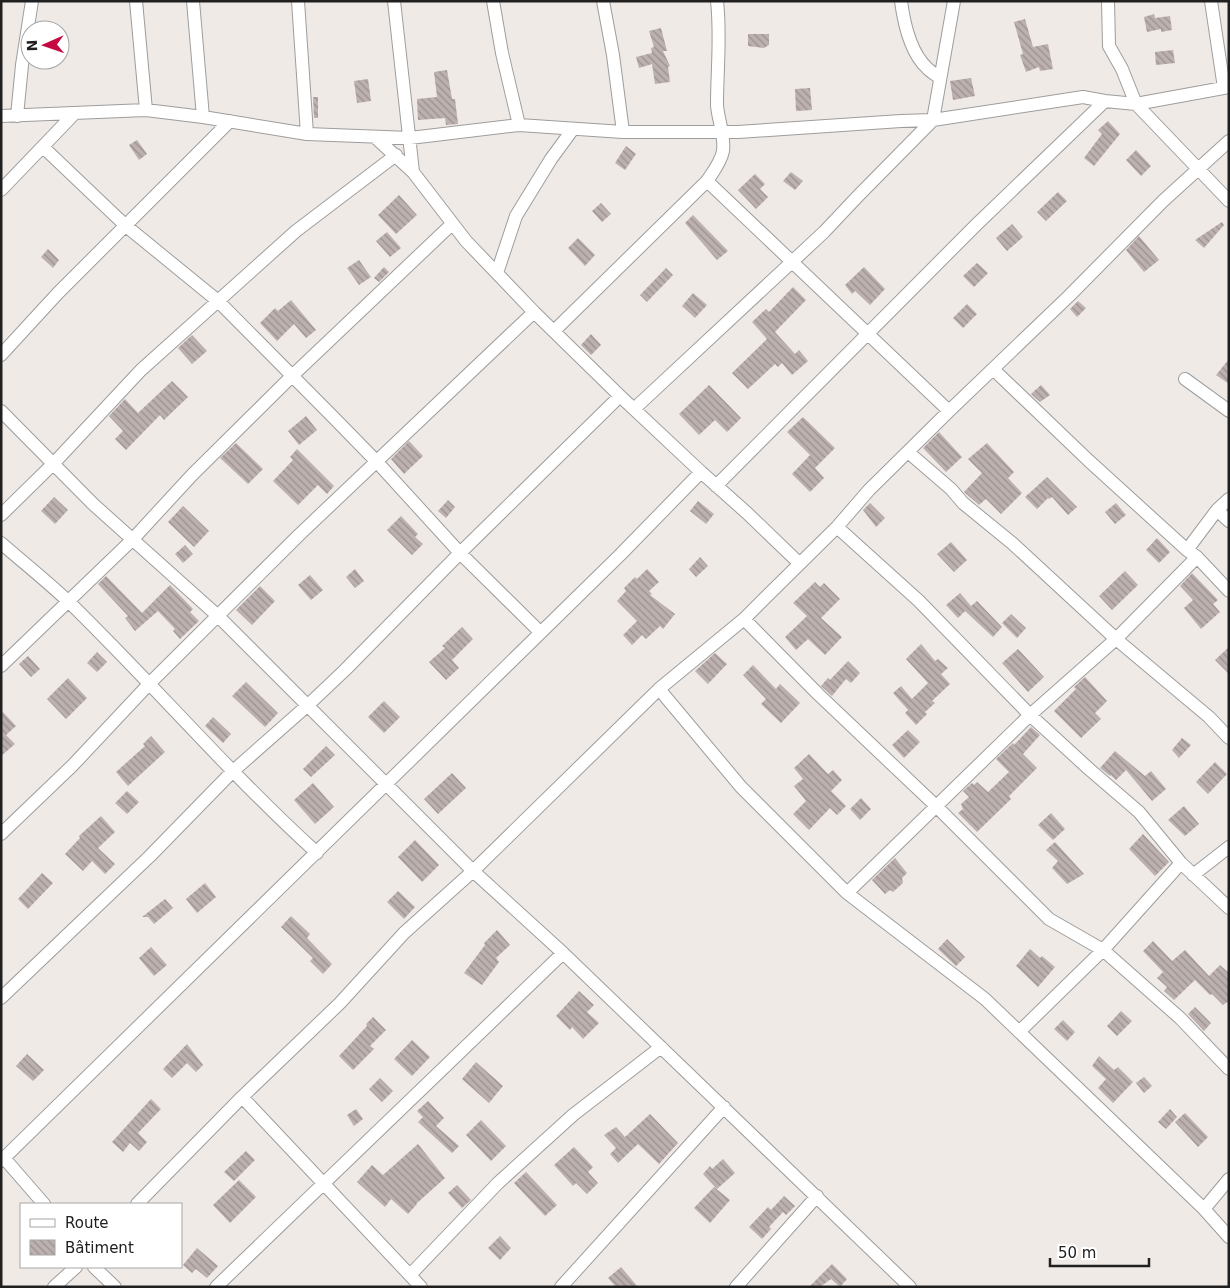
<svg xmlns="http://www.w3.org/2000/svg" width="1230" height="1288" font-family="'DejaVu Sans',sans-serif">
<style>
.building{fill:url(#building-back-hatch)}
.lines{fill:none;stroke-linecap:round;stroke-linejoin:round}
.street-casing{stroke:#9d9d9d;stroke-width:14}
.street{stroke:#fff;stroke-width:12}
</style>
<defs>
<pattern id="building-back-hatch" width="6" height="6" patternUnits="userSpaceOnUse" patternTransform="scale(1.25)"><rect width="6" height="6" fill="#bdb1b0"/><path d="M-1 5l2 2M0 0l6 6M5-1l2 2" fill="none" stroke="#99908f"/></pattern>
</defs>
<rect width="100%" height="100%" fill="#f0eae6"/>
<path class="building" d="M 1154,14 L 1155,18 L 1170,16 L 1172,30 L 1161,32 L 1161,29 L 1147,32 L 1144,17 Z
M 1025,19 L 1033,47 L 1048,44 L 1053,69 L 1040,71 L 1039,67 L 1026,72 L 1020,55 L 1023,54 L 1014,22 Z
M 661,28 L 667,51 L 663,51 L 670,66 L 668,67 L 670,82 L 655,84 L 652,64 L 639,68 L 636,57 L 652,53 L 651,48 L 654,47 L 649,31 Z
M 748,34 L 769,34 L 769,45 L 764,48 L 748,46 Z
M 1173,50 L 1175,63 L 1156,65 L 1155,52 Z
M 447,70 L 452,99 L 455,99 L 458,124 L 446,125 L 445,118 L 418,120 L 417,99 L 437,97 L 434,72 Z
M 971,78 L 975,96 L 953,100 L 950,81 Z
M 368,79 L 371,101 L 357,103 L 354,81 Z
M 810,88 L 812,110 L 796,111 L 795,89 Z
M 313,97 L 318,97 L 318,118 L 314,118 Z
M 1108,121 L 1120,134 L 1094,166 L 1084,158 L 1102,134 L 1098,130 Z
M 137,140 L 147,154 L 139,160 L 129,145 Z
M 626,146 L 636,154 L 625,170 L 615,163 Z
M 1136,150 L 1151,166 L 1141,176 L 1126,160 Z
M 791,172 L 803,181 L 795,190 L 783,181 Z
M 755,174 L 765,184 L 760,189 L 768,197 L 756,209 L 738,190 Z
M 1058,192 L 1067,201 L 1046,221 L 1037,212 Z
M 399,195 L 417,215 L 396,234 L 378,215 Z
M 601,203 L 611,214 L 602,222 L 592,211 Z
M 693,215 L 728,251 L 717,260 L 685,223 Z
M 1222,222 L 1224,225 L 1204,248 L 1195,240 Z
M 1012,224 L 1023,237 L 1007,251 L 996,238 Z
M 387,232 L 401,248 L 390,257 L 376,241 Z
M 1139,236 L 1159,260 L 1144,272 L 1126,250 Z
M 578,238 L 595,255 L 585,266 L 568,248 Z
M 48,249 L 59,260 L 53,268 L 41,257 Z
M 359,260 L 371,277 L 359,285 L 347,268 Z
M 977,263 L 988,273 L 974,287 L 963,276 Z
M 384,267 L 389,272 L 379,282 L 374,278 Z
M 864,267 L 885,289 L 870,305 L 855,291 L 852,294 L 845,285 Z
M 666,268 L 673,275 L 647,302 L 640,295 Z
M 793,287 L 806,300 L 775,332 L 795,354 L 799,350 L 808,361 L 792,375 L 782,363 L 778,367 L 775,364 L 748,389 L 732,373 L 767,339 L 752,322 L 766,309 L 769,312 Z
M 693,293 L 707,305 L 695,318 L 682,306 Z
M 291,300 L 316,330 L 306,338 L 294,324 L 277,341 L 260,323 L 275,308 L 278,311 Z
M 1078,301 L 1086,308 L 1077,317 L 1070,309 Z
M 967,304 L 977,314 L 963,328 L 953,318 Z
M 591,334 L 601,345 L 591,355 L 581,345 Z
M 192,335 L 207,351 L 192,364 L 178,348 Z
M 1229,359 L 1229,384 L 1216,375 Z
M 172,381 L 188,397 L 164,420 L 160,415 L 126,450 L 115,439 L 123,431 L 109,416 L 125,399 L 138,413 Z
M 709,385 L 741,418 L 727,432 L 715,420 L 699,435 L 679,414 Z
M 1041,385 L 1050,395 L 1040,402 L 1031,394 Z
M 306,416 L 317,430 L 299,445 L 288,431 Z
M 803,417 L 835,448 L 815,468 L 824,478 L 810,492 L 792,474 L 810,455 L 787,432 Z
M 939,432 L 962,457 L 946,472 L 923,448 Z
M 409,441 L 423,456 L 404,474 L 391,459 Z
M 236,443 L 263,469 L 248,484 L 220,458 Z
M 987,443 L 1014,472 L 1008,478 L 1022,493 L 1001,514 L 986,499 L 979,505 L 964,492 L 982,473 L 968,459 Z
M 297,449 L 334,486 L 327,494 L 318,485 L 298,505 L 273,481 L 293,460 L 290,457 Z
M 1047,477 L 1077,507 L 1068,515 L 1052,497 L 1049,499 L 1048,498 L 1037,509 L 1025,497 Z
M 54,497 L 68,510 L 55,524 L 41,511 Z
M 448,500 L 455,507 L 446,518 L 438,511 Z
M 698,501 L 714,514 L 706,524 L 690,511 Z
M 870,503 L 885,518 L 876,527 L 863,510 Z
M 1116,503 L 1126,515 L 1115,524 L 1105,512 Z
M 183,506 L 209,531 L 194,547 L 168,522 Z
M 401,516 L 418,534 L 415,537 L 423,544 L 412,555 L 387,530 Z
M 1157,538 L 1170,552 L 1159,563 L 1146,550 Z
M 951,542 L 967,560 L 954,572 L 937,554 Z
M 185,545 L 193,554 L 183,563 L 175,554 Z
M 700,557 L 708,566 L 696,577 L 689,569 Z
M 355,569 L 364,581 L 355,588 L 346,577 Z
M 647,569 L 659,582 L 649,591 L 652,594 L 650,595 L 675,614 L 663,629 L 660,626 L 646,639 L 642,635 L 632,645 L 623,635 L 637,621 L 617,601 L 626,591 L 624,588 L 635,577 L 637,579 Z
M 1125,571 L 1138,585 L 1112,610 L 1099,596 Z
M 1192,573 L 1218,600 L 1213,604 L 1220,612 L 1201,629 L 1184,608 L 1193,600 L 1180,586 Z
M 310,575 L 323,590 L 311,600 L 298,585 Z
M 106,576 L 142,613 L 170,585 L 193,609 L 190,612 L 199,621 L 180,639 L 173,631 L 175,629 L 158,611 L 135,631 L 125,618 L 128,616 L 98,584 Z
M 815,582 L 820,587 L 824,583 L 840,599 L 821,618 L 842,637 L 825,655 L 808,639 L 796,650 L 785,637 L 807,616 L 793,603 Z
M 260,586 L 275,601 L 252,625 L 236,610 Z
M 960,593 L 971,606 L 977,601 L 1002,627 L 993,637 L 965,611 L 958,618 L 946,605 Z
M 1011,614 L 1026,628 L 1017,638 L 1002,623 Z
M 462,627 L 473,639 L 452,660 L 459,668 L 446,680 L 429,662 L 445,648 L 442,646 Z
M 921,644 L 935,661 L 938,659 L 948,668 L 941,674 L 950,684 L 932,701 L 935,703 L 925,712 L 927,714 L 916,725 L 905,713 L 908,710 L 893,693 L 901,686 L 912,699 L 928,683 L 906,659 Z
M 1229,647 L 1229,674 L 1215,660 Z
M 1018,649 L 1044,677 L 1028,692 L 1002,663 Z
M 97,652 L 107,662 L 97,672 L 87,663 Z
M 715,653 L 727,664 L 708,684 L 695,671 Z
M 28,656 L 40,669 L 31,677 L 19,664 Z
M 848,661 L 860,673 L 851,683 L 846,679 L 832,696 L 821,686 L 828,678 L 830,680 Z
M 753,665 L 776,689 L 780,684 L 800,703 L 781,723 L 761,704 L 766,699 L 743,675 Z
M 1085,677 L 1107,701 L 1095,713 L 1101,719 L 1081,738 L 1054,711 L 1076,689 L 1074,687 Z
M 68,678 L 87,698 L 66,719 L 47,699 Z
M 246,682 L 278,713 L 265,727 L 232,696 Z
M 384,701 L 400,717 L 384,733 L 368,717 Z
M 1,710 L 16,726 L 6,735 L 15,744 L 1,756 Z
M 213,717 L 231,734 L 223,743 L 205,726 Z
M 1031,727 L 1040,735 L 1023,754 L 1037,768 L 1009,796 L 1011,799 L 977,832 L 958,813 L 963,809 L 961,804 L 969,797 L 963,791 L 972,783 L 974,785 L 977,782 L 988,792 L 1009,772 L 996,759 L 1013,743 L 1014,745 Z
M 908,730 L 920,742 L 904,758 L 892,745 Z
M 151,736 L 165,752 L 128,786 L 116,772 L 145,746 L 143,744 Z
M 1182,738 L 1191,745 L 1179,758 L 1172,750 Z
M 326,746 L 335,755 L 311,777 L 303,769 Z
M 1115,751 L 1145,776 L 1151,771 L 1166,789 L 1152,801 L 1126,770 L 1116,780 L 1111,775 L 1110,776 L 1100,768 Z
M 809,754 L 828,774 L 833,770 L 842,780 L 831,791 L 846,806 L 837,815 L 830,808 L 809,830 L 793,814 L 806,801 L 794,786 L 803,779 L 794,768 Z
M 1215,762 L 1227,774 L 1208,794 L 1196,782 Z
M 452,773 L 466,788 L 438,814 L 424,799 Z
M 313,783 L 334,807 L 315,824 L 294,800 Z
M 127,791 L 139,802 L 127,814 L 115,803 Z
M 861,798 L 871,809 L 860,820 L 850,809 Z
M 1184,806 L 1199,824 L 1185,836 L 1168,820 Z
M 1051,813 L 1065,829 L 1053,840 L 1038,825 Z
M 101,816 L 115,832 L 98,848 L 115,864 L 105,874 L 92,861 L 83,871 L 65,854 L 80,838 L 79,836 Z
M 1143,834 L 1169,862 L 1155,876 L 1129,849 Z
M 415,840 L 439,865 L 422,882 L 398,857 Z
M 1055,842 L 1084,874 L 1067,884 L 1052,868 L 1058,861 L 1046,850 Z
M 895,858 L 907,873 L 902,878 L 903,883 L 893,892 L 890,890 L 885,894 L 872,880 Z
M 42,873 L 53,883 L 28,909 L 18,899 Z
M 205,883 L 216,897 L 197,913 L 186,899 Z
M 398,891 L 415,907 L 404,919 L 387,902 Z
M 165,899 L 173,908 L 154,924 L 148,917 L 142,917 Z
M 291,916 L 310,934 L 307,938 L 332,964 L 323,974 L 310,961 L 313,958 L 281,927 Z
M 497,930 L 510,945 L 496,958 L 499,962 L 482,985 L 464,973 L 485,945 L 484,943 Z
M 947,939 L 965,957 L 956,966 L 938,949 Z
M 1153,941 L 1172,961 L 1185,950 L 1209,976 L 1220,965 L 1229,973 L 1229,1001 L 1223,1005 L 1212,994 L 1210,995 L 1195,980 L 1174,1000 L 1164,991 L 1167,987 L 1157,978 L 1163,972 L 1143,951 Z
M 151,947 L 167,965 L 154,976 L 139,958 Z
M 1030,949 L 1040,958 L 1042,956 L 1055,967 L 1038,987 L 1016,966 Z
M 579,991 L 594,1005 L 587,1012 L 599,1023 L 583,1039 L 572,1027 L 570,1030 L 556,1016 Z
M 1195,1007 L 1211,1023 L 1204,1031 L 1188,1014 Z
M 1121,1011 L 1132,1021 L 1117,1036 L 1107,1026 Z
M 373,1017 L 386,1030 L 370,1046 L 374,1049 L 353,1070 L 339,1056 L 367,1026 L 366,1024 Z
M 1063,1020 L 1075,1032 L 1067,1041 L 1054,1029 Z
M 412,1040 L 430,1057 L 412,1076 L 394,1059 Z
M 187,1044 L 203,1065 L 196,1072 L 187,1063 L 172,1078 L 163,1069 Z
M 27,1054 L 44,1070 L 33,1081 L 16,1066 Z
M 1099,1056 L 1114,1070 L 1118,1067 L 1133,1082 L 1113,1103 L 1098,1088 L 1106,1079 L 1092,1066 Z
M 476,1062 L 503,1086 L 489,1103 L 462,1079 Z
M 1144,1077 L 1152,1086 L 1144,1093 L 1136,1083 Z
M 380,1078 L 393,1091 L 382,1102 L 369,1089 Z
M 151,1099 L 161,1109 L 138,1133 L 147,1142 L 139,1151 L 130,1143 L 123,1152 L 112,1142 Z
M 428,1101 L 444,1118 L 436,1126 L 459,1146 L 452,1153 L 418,1122 L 423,1117 L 417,1111 Z
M 356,1109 L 363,1119 L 354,1126 L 347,1115 Z
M 1170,1109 L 1177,1117 L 1166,1129 L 1158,1122 Z
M 1185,1113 L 1208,1137 L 1198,1147 L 1175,1122 Z
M 650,1114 L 678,1143 L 659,1164 L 638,1144 L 618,1163 L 610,1154 L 616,1148 L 604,1135 L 616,1127 L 625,1137 Z
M 481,1120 L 506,1146 L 491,1161 L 466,1135 Z
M 418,1144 L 445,1178 L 416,1204 L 417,1204 L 408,1214 L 391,1199 L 385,1207 L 357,1182 L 372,1165 L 383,1175 Z
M 574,1147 L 593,1167 L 588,1172 L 598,1183 L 587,1194 L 576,1183 L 573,1186 L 554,1165 Z
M 246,1151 L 255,1160 L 234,1181 L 224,1172 Z
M 723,1159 L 735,1173 L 717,1189 L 703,1174 L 710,1166 L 712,1169 Z
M 526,1172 L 557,1205 L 545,1216 L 514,1183 Z
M 239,1180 L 256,1197 L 230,1223 L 213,1205 Z
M 457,1185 L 471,1200 L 462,1208 L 448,1193 Z
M 714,1187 L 730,1200 L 710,1223 L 694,1208 Z
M 784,1196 L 795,1206 L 786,1215 L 783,1212 L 769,1227 L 771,1229 L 762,1239 L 749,1227 L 768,1207 L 771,1210 Z
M 500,1236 L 511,1248 L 500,1260 L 488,1248 Z
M 197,1248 L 218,1266 L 207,1278 L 196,1269 L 192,1273 L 183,1265 Z
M 832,1264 L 847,1279 L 840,1287 L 831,1279 L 820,1287 L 809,1287 Z
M 621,1267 L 638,1287 L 616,1287 L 608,1278 Z"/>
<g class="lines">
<g class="street-casing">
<path id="street" d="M 136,1 L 146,110
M 193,1 L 203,117
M 298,1 L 307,134
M 394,1 L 413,172
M 493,1 L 502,53 L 519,125
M 603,1 L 613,55 L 623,132
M 901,1 C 904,24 910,52 927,68 C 931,72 936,75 940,78
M 1108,1 L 1109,46 L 1122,69 L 1136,104 L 1229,201
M 1211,1 L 1224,88
M 1,116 L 146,110 L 203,117 L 307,134 L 410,138 L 519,125 L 623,132 L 738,132 L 901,121 L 933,120 L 1083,97 L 1105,101 L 1136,104 L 1229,87
M 17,116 L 22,65 L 32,1
M 376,138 L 413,172 L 466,241 L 534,312 L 620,396 L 701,472 L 747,513 L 799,563
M 43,147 L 126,226 L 218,301 L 337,421 L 377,462 L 460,553 L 540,632
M 707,181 L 949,411
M 1,190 L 74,114
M 497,273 L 516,216 L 551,159 L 573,129
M 554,331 L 707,181 C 713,172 721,162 723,151 C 725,135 718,120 717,105 C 717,70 721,36 717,1
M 1,355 L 58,293 L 230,121
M 993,369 L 1088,460 L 1187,550 L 1197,557 L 1229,591
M 1185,379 L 1229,411
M 634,409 L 824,232 L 858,196 L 933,120 L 954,1
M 1,411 L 93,504 L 218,616 L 473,871 L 563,953 L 910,1287
M 908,452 L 951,489 L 963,503 L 1012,543 L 1116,639 L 1209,717 L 1229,738
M 716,486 L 976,225 L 1105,101
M 1217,510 L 1229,521
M 1,515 L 54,463 L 141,370 L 296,231 L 396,155
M 837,527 L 919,601 L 1030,715 L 1089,769 L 1139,812 L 1181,863 L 1229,908
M 1,543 C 24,563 48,582 70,603 C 154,685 230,774 317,853
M 1187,550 L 1217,510 L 1229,499
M 744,619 L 818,694 L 936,806 L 1049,919 L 1103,950 L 1180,1018 L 1229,1069
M 1,666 L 133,539 L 192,475 L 292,376 L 452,224
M 659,689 L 741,787 L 847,893 L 985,999 L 1204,1209 L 1229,1237
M 1,834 L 72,766 L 149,684 L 299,535 L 534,312
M 1193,875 L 1229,847
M 847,893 L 1030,715 L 1116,639 L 1197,557
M 1,998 L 150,856 L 232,772 L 308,705 L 345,670 L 460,553 L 620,396
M 1020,1031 L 1103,950 L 1181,863
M 242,1097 L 421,1287
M 4,1158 L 44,1204
M 1,1161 L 620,555 L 701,472
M 137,1204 L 242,1097 L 340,1003 L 404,933 L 473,871 L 659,689 L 744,619 L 767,596 L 837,527 L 869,490 L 949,411 L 1069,296 L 1163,201 L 1229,141
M 1204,1209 L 1229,1179
M 94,1267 L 115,1287
M 410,1275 L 498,1183 L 573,1115 L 661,1047
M 54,1287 L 76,1267
M 216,1287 L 563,953
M 561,1287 L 724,1107
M 736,1287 L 817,1196"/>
</g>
<use href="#street" class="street"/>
</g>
<rect width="1230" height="1288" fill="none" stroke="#202020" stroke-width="5"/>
<rect x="20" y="1203" width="162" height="65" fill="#ffffff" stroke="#a6a6a6"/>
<rect x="30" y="1219" width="25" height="8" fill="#ffffff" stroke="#a6a6a6"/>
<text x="65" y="1228" font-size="15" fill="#202020">Route</text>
<rect x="30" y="1240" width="25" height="15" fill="url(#building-back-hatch)" stroke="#a6a6a6"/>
<text x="65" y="1253" font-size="15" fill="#202020">Bâtiment</text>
<g transform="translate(45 45) rotate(268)"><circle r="24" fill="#ffffff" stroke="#a6a6a6"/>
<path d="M0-4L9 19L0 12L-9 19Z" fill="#c50a42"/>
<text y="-8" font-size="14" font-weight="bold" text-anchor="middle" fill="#202020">N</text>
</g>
<path d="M1050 1258v8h99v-8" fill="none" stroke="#202020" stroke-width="2.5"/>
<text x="1058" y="1258" font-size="15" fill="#202020" stroke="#ffffff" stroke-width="4" paint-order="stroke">50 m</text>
</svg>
